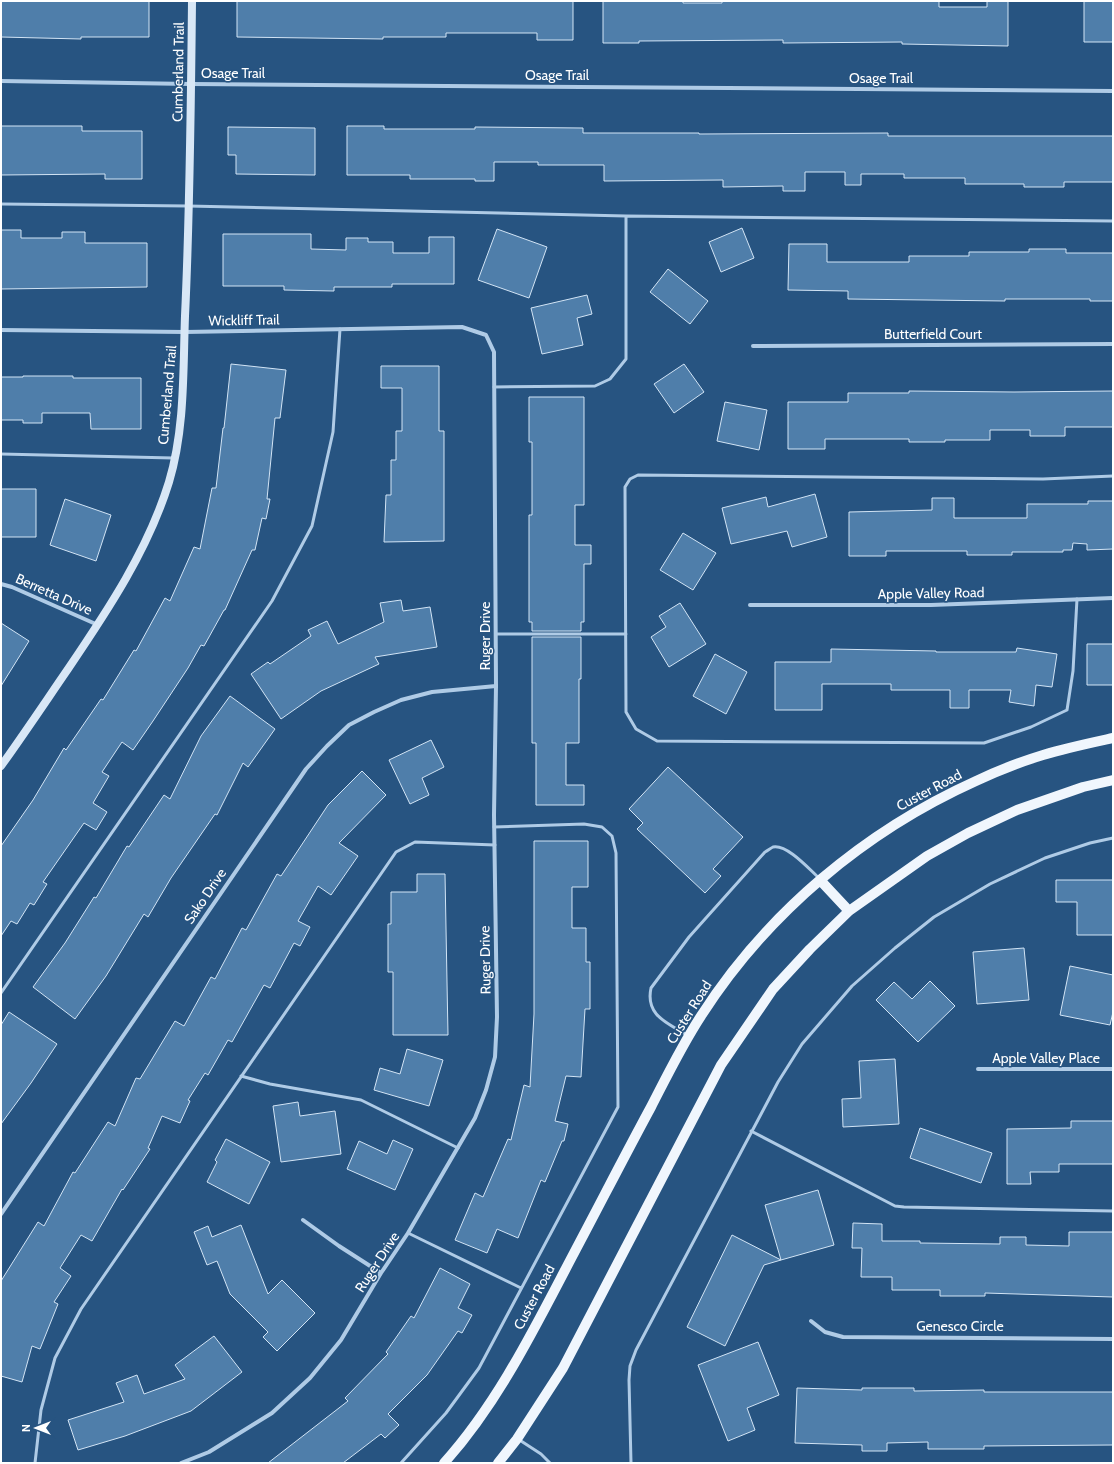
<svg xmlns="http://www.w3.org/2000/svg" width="1114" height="1464" font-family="Cabin,sans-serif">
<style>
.building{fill:#4f7eaa;stroke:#d2e4f5}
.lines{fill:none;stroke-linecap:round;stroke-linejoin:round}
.lane{stroke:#afcbe6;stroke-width:3}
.street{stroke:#afcbe6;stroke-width:4}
.secondary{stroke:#d8e7f6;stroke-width:8}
.primary{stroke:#f0f6fd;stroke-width:10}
.labels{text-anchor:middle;stroke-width:3;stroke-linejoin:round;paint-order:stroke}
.street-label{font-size:14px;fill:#fff;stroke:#275481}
</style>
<rect width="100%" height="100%" fill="#275481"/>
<path class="building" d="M 1,1 L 149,1 L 149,37 L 81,37 L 81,39 L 1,37 Z
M 237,1 L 573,1 L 573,40 L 537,40 L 537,33 L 446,33 L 446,37 L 383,37 L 383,39 L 237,37 Z
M 603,1 L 683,1 L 683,3 L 722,3 L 722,1 L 939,1 L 939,7 L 987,7 L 987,1 L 1008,1 L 1008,46 L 902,44 L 902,42 L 783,43 L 783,40 L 639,41 L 639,43 L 603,43 Z
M 1084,1 L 1113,1 L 1113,42 L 1084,42 Z
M 1,126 L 82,126 L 82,131 L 142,131 L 142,179 L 105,179 L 105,174 L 1,175 Z
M 347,126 L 384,126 L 384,129 L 475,129 L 475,127 L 583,128 L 583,133 L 699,133 L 699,134 L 888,133 L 888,136 L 1113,136 L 1113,182 L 1064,182 L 1064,187 L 1024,187 L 1024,184 L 965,184 L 965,178 L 904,178 L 904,174 L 861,174 L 861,185 L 845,185 L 845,172 L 805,172 L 805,191 L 783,191 L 783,186 L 723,187 L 723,180 L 604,181 L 604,165 L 538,165 L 538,162 L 494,162 L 494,181 L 475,181 L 475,179 L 410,179 L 410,175 L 347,175 Z
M 228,127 L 315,128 L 315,175 L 236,174 L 236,155 L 228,155 Z
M 742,228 L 754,258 L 721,272 L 709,242 Z
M 497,229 L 547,247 L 529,298 L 478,280 Z
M 1,230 L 21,230 L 21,238 L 62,238 L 62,232 L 85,232 L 85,243 L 147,243 L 147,287 L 1,289 Z
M 223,234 L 311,234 L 311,249 L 346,250 L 346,238 L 368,238 L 368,242 L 393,242 L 393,253 L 429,253 L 429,237 L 454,237 L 454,284 L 392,284 L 392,287 L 334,287 L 334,291 L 284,290 L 284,286 L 223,286 Z
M 789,244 L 827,244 L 827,262 L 909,262 L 909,256 L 969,256 L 969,252 L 1029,252 L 1029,249 L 1066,249 L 1066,253 L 1113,253 L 1113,301 L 1090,301 L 1090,299 L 1005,299 L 1005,301 L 848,299 L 848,291 L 788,290 Z
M 668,269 L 708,301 L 690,324 L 650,292 Z
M 587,295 L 592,314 L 577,318 L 583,345 L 542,354 L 531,308 Z
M 231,364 L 286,370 L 280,418 L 275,418 L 267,499 L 270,499 L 266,519 L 262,518 L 255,550 L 252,550 L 225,610 L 224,610 L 204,646 L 201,645 L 188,668 L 153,721 L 133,750 L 122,742 L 102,772 L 109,776 L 93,803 L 107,812 L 96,830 L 84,823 L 43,882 L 47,884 L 34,905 L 30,903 L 17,924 L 11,921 L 1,936 L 1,846 L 33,800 L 64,748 L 66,750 L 101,699 L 103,700 L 134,650 L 136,651 L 165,598 L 170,601 L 194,547 L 200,549 L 212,488 L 216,488 L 223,428 L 224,428 Z
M 684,364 L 704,392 L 674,413 L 654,384 Z
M 381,366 L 439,366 L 439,431 L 444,431 L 444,541 L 384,542 L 386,495 L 391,495 L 391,460 L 396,460 L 396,431 L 402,431 L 402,388 L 381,388 Z
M 23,376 L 73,376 L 73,378 L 141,378 L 141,429 L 91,429 L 90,413 L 42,413 L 42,423 L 23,423 L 23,420 L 1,420 L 1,377 L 23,377 Z
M 909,391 L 1014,392 L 1113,391 L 1113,427 L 1065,427 L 1065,436 L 1030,436 L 1030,430 L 990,430 L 990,440 L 945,440 L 945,442 L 909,442 L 909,439 L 825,439 L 825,449 L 788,449 L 788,402 L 848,402 L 848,393 L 909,393 Z
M 529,397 L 584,397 L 584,505 L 575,505 L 575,545 L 591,545 L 591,564 L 584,564 L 584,622 L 581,622 L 581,631 L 532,631 L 532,622 L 529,622 L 529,515 L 532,515 L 532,442 L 529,442 Z
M 725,402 L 767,410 L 759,450 L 717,441 Z
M 1,489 L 36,489 L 36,537 L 1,537 Z
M 815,494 L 827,537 L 792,547 L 787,531 L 731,544 L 722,508 L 766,497 L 768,507 Z
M 932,498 L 954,498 L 954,518 L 1027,518 L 1027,504 L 1088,504 L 1088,501 L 1113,501 L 1113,549 L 1087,550 L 1087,544 L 1073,543 L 1072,550 L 1063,550 L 1063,552 L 1012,552 L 1012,555 L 967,555 L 967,551 L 886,551 L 886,556 L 849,556 L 849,512 L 932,510 Z
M 65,499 L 111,515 L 96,561 L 50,545 Z
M 683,533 L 716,553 L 693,590 L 660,570 Z
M 401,600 L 403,611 L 430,607 L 437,647 L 375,657 L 379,664 L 321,691 L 281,719 L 251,674 L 268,662 L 270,664 L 311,636 L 308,630 L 327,621 L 338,644 L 384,622 L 380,603 Z
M 680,603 L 706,644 L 669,667 L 651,637 L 666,627 L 659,616 Z
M 1,623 L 29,641 L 1,686 Z
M 532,637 L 581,637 L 581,679 L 579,679 L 579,743 L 566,743 L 566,785 L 584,785 L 584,805 L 536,805 L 536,743 L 532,743 Z
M 1087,644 L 1113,644 L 1113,685 L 1087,685 Z
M 1017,648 L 1057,654 L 1052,687 L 1036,685 L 1034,706 L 1009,702 L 1011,690 L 969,690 L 969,708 L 950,708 L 950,690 L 891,690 L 891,684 L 822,684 L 822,710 L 775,710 L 775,662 L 831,662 L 831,649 L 936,651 L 936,652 L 1016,652 Z
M 715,654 L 747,672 L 726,714 L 693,696 Z
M 230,696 L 275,729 L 248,767 L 243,763 L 217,815 L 215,814 L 171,878 L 148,917 L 144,914 L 106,976 L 75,1019 L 33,987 L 65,943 L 94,897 L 96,898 L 127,846 L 129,847 L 164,795 L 170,799 L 201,736 Z
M 431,740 L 444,767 L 422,778 L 429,795 L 410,804 L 389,760 Z
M 668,767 L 743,837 L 713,869 L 721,876 L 705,893 L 637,829 L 643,823 L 629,809 Z
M 362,771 L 386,795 L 339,843 L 358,856 L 331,895 L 318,886 L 298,921 L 310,927 L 300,946 L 294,943 L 270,988 L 264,985 L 232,1042 L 228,1040 L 208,1075 L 205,1073 L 188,1100 L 190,1101 L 180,1123 L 162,1116 L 148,1148 L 150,1149 L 123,1190 L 122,1189 L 92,1241 L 81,1235 L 60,1268 L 71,1276 L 54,1302 L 58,1304 L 40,1349 L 32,1346 L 22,1382 L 1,1376 L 1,1281 L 38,1222 L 44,1226 L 73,1172 L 75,1173 L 108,1122 L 115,1126 L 136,1078 L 140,1079 L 175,1021 L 184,1026 L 211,977 L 215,979 L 242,928 L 246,930 L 277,874 L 281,876 L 328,805 Z
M 534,841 L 588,841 L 588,887 L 572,887 L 572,928 L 586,928 L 586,962 L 590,962 L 590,1009 L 585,1009 L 581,1077 L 566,1076 L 555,1121 L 568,1124 L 564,1141 L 562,1141 L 545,1182 L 541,1180 L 518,1238 L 497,1229 L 487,1253 L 455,1240 L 475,1193 L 483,1197 L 508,1139 L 511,1140 L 524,1085 L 530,1087 L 534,1014 Z
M 417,874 L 445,874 L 448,1035 L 393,1035 L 393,972 L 388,972 L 388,924 L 391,924 L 391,892 L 417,892 Z
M 1056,880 L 1113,880 L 1113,935 L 1077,935 L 1077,902 L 1056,902 Z
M 1024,948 L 1029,1000 L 977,1004 L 973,952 Z
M 1070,966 L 1113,975 L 1113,1012 L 1110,1025 L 1060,1015 Z
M 930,981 L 955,1006 L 918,1042 L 876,1000 L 894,982 L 912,999 Z
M 9,1012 L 57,1044 L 31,1083 L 1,1124 L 1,1025 Z
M 407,1049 L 443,1060 L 429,1106 L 374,1090 L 380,1068 L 400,1074 Z
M 895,1059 L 899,1124 L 843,1127 L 842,1099 L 861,1098 L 859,1061 Z
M 298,1102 L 300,1116 L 335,1111 L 341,1154 L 281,1162 L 273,1106 Z
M 1071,1121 L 1113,1121 L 1113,1164 L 1059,1164 L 1059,1172 L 1030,1172 L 1031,1184 L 1007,1184 L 1007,1129 L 1071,1128 Z
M 920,1128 L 992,1153 L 981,1183 L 910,1158 Z
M 226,1139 L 270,1162 L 249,1204 L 207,1182 L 217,1162 L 215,1160 Z
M 393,1140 L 413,1149 L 395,1190 L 347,1169 L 359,1141 L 387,1154 Z
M 818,1190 L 834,1245 L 781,1260 L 765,1205 Z
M 853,1223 L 882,1224 L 882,1241 L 920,1241 L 920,1243 L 1000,1244 L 1000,1237 L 1026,1237 L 1026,1245 L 1069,1246 L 1069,1232 L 1113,1232 L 1113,1297 L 985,1293 L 985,1296 L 940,1296 L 940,1290 L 892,1290 L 892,1277 L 861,1277 L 862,1248 L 852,1248 Z
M 241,1225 L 268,1294 L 282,1280 L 315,1313 L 277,1351 L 263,1337 L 268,1332 L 230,1294 L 217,1261 L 207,1265 L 194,1232 L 208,1226 L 212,1237 Z
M 732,1235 L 781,1260 L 764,1265 L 725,1346 L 687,1327 Z
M 440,1268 L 470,1284 L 458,1308 L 472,1315 L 462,1333 L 458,1331 L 427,1375 L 388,1414 L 399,1425 L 385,1438 L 381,1434 L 343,1463 L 268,1463 L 348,1401 L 345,1398 L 388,1354 L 386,1352 L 411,1316 L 414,1318 Z
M 214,1336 L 242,1372 L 191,1411 L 125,1436 L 78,1450 L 68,1420 L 124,1402 L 116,1383 L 137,1375 L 144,1394 L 185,1379 L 175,1365 Z
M 758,1342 L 779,1395 L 747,1408 L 755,1430 L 728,1441 L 698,1365 Z
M 797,1388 L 862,1390 L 862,1388 L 914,1388 L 914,1391 L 984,1390 L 984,1392 L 1113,1392 L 1113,1445 L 984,1446 L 984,1449 L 928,1449 L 928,1442 L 887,1443 L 887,1451 L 862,1451 L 862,1445 L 795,1443 Z"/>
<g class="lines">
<path class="lane" d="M 1,204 L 188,206 L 626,216 L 1113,221
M 494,387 L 595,386 L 610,379 L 626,359 L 626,216
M 1,454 L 173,458
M 1077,599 L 1073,671 L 1067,710 L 1031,727 L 984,743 L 657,741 L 636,729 L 626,712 L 625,487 L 630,479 L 638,475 L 1043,479 L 1113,476
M 496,634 L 626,634
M 1,993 L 272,601 L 312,526 L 333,432 L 340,329
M 687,1035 C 668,1023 645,1016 651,988 L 689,937 L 765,852 C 767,851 771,848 773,847 C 787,844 809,869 819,878
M 241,1076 L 270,1084 L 361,1100 L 458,1148
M 751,1131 L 895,1206 L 904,1207 L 1113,1211
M 408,1233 L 521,1288
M 518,1439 L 541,1454 L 550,1463
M 35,1463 L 41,1410 L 55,1358 L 81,1309 L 396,852 L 415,842 L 495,845
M 401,1463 L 446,1413 L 479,1368 L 618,1107 L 616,853 L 612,836 L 602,827 L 584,824 L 494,827
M 631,1463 L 629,1380 L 630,1366 L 636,1350 L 778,1082 L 802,1044 L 852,986 L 895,948 L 934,917 L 990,884 L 1045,858 L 1090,843 L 1113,838"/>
<path class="street" d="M 1,81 L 191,84 L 1113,91
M 1,330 L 185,332 L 462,327 L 486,335 L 494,352 L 496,686 L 494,815 L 497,1017 L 495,1057 L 486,1090 L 475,1118 L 408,1233 L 381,1273 L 341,1340 L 310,1378 L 272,1413 L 209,1452 L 181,1463
M 753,346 L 1113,344
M 1,584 L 12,587 L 98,625
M 750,605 L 931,605 L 1113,598
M 978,1069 L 1113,1069
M 1,1214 L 306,769 L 327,746 L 349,725 L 374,712 L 401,700 L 432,692 L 496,686
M 303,1220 L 339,1246 L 381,1273
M 811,1321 L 825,1332 L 843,1337 L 1113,1339"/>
<path class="secondary" d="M 1,766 C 24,734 46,701 68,669 C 108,610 148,550 169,482 C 185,429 183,371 185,316 C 190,211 191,106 192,1"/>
<path class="primary" d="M 820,880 L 849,911
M 444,1463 C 499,1402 536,1325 574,1253 C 600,1204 625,1155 651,1107 C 667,1076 682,1045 701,1016 C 767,913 865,831 976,781 C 997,771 1020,762 1043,755 C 1066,748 1090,743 1113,738
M 498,1463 L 517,1439 L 563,1368 L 721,1065 L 773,989 L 810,949 L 849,911 L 927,856 L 968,833 L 1017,810 L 1083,787 L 1113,780"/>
</g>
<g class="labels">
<g class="street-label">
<text transform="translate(178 72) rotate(-89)" y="5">Cumberland Trail</text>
<text x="233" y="78">Osage Trail</text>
<text x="557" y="80">Osage Trail</text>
<text x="881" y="83">Osage Trail</text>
<text transform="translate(244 320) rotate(-1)" y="5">Wickliff Trail</text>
<text x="933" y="339">Butterfield Court</text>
<text transform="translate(167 395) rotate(-85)" y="5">Cumberland Trail</text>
<text transform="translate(931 593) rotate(-1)" y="5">Apple Valley Road</text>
<text transform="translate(54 594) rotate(24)" y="5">Berretta Drive</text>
<text transform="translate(485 636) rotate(-90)" y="5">Ruger Drive</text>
<text transform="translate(929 790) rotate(-28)" y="5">Custer Road</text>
<text transform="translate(205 896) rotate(-56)" y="5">Sako Drive</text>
<text transform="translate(485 960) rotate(-91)" y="5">Ruger Drive</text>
<text transform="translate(689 1012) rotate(-58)" y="5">Custer Road</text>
<text x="1046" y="1063">Apple Valley Place</text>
<text transform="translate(377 1262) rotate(-57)" y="5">Ruger Drive</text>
<text transform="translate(534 1297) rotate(-62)" y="5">Custer Road</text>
<text x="960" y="1331">Genesco Circle</text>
</g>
</g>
<rect width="1114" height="1464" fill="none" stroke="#ffffff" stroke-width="4"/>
<g transform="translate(36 1428) rotate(270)" stroke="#275481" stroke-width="3" paint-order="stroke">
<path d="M0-3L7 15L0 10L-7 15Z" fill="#ffffff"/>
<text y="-6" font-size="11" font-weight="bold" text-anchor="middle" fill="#ffffff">N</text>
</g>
</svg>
